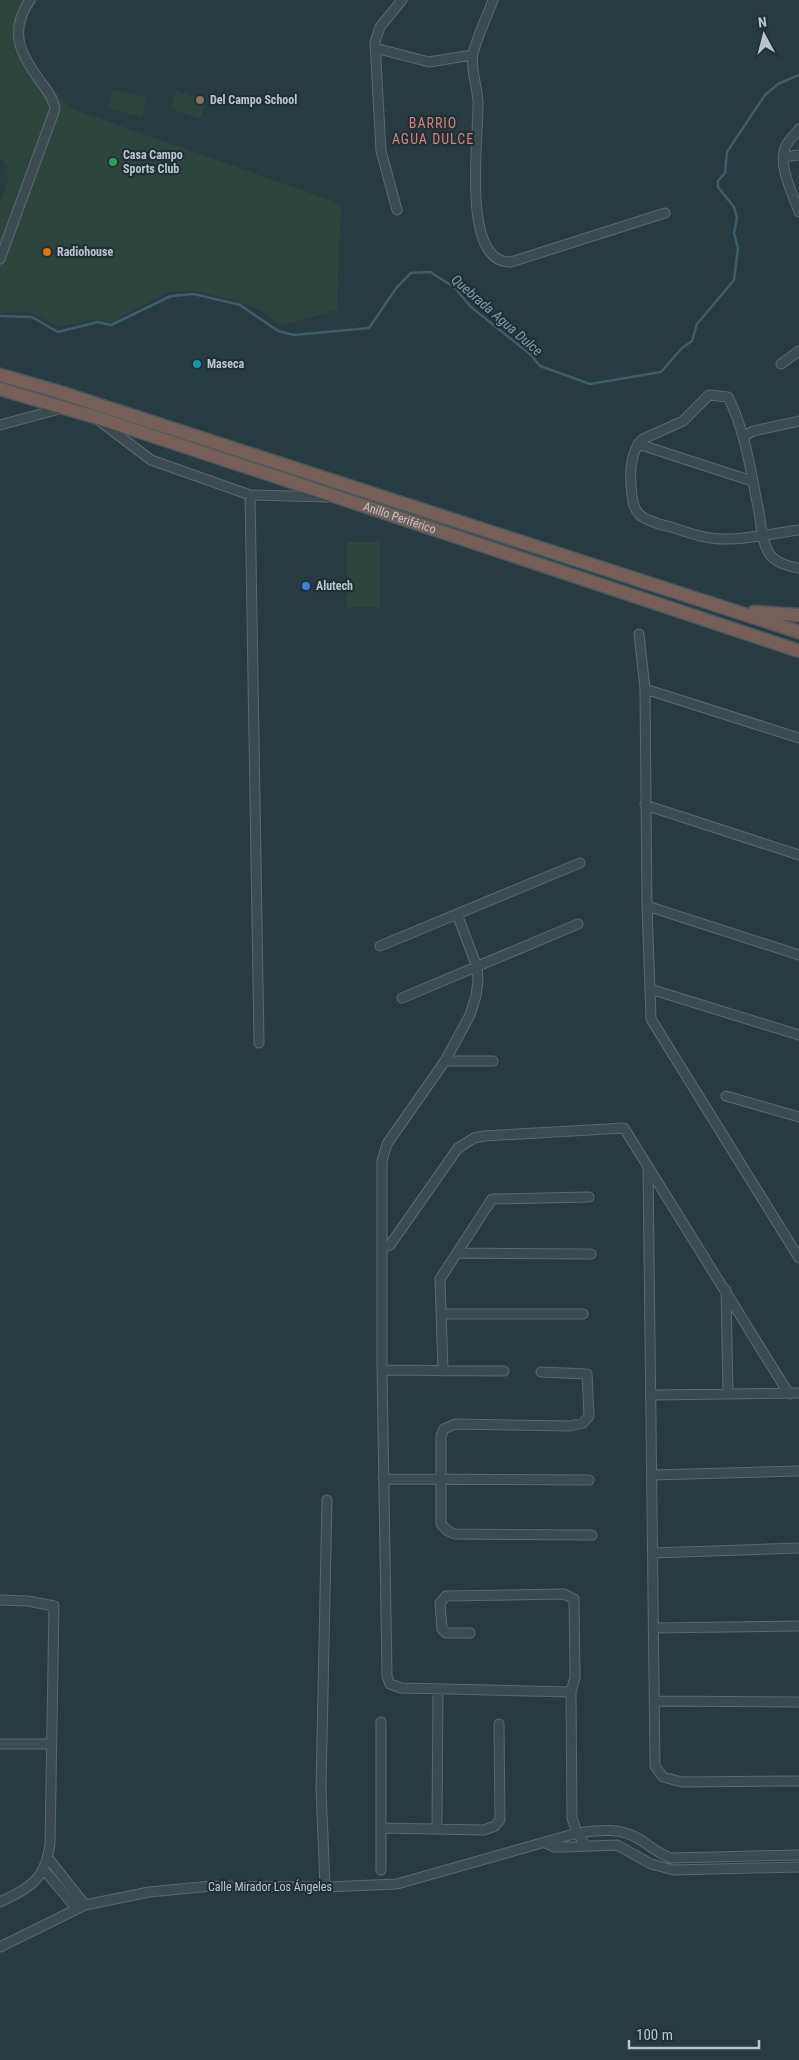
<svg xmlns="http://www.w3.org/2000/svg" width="799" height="2060" font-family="'Roboto Condensed',sans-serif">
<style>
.green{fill:#2c463d}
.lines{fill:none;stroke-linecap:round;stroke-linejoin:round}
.stream{stroke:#3c5e67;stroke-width:2.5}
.minor-casing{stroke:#59696e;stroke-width:11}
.highway-casing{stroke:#49595e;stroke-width:15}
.minor{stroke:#3b4c51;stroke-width:9}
.highway{stroke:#765f59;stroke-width:12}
.education-dot{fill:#8d6e63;stroke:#203136;stroke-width:2}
.leisure-dot{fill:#2e9e5b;stroke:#203136;stroke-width:2}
.food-dot{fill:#e8710a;stroke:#203136;stroke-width:2}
.culture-dot{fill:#0f9aa8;stroke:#203136;stroke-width:2}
.shop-dot{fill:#3f7fe0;stroke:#203136;stroke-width:2}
.labels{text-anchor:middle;stroke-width:4.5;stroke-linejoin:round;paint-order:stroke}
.poi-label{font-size:12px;font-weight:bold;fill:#b8c6cb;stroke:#203136;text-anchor:start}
.street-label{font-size:12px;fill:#b8c6cb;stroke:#203136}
.neighbourhood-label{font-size:14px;letter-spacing:1px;fill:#d67f7b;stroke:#203136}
.water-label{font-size:14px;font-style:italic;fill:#739ea8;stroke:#203136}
</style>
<rect width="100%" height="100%" fill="#273c41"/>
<path class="green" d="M 0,0 L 38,0 L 29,14 L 24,35 L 27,53 L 37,71 L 70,108 L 341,204 L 337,310 L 280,326 L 262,311 L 243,303 L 197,291 L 170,291 L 111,322 L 95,319 L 58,327 L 27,311 L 0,313 L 0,203 L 8,182 L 7,166 L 0,158 Z
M 113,89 L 147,98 L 142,117 L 108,108 Z
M 176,91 L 206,101 L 200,119 L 170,108 Z
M 347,542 L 380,542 L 380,607 L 347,607 Z"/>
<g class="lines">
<path class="stream" d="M 0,316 L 32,317 L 58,332 L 98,322 L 111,325 L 171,296 L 194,294 L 240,305 L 278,331 L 294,335 L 369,328 L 397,287 L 411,273 L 430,272 L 454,287 L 471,307 L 530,354 L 540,366 L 590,384 L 661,372 L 682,348 L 692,341 L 697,324 L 734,280 L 738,248 L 734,233 L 737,218 L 734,207 L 718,187 L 718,181 L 725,173 L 727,152 L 765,95 L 778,84 L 799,75"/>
<g class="minor-casing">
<path id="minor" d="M 493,0 C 487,17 477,36 473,54 C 470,69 478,88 478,103 C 479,135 460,264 511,262 L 665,213
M 375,48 L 429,62 L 472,55
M 799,129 C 795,135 787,141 785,148 C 778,167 793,194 799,212
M 783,157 L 799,155
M 397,210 L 381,151 L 375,42 L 380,27 L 402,0
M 0,259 L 55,109 C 54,100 48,92 43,85 C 22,57 7,33 30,0
M 781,364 L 799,351
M 101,422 L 151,460 L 250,495 L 327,497
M 0,425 L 63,408
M 743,437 L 753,431 L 799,421
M 638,444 L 752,481
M 250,495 L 259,1043
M 799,530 C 775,533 751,539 727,539 C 708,540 689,533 671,527 C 662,525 646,521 639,514 C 632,507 632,495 631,485 C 630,470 631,450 643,439 L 683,421 L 709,395 L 728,397 C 746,432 751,474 759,512 C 761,525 762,542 769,553 C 774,562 789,567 799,568
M 639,634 L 645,689 L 647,906 L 651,1019 L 799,1258
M 645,689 L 799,738
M 645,805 L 799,855
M 647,906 L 799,955
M 457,914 L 477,967 L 478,981 L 476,996 L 470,1015 L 445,1061 L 387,1144 L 382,1161 L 382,1370 L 387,1676 L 390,1684 L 401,1688 L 571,1692
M 380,946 L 580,863
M 650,989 L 799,1035
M 402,998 L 578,924
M 445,1061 L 493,1061
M 726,1096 L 799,1117
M 648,1166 L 655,1766 L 663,1777 L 682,1782 L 799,1781
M 383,1248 L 390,1245 L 458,1148 L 474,1138 L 484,1136 L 624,1128 L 789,1394
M 457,1253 L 591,1254
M 726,1290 L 728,1394
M 441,1314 L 583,1314
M 382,1370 L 504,1371
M 443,1371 L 440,1279 L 492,1199 L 589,1197
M 541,1372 L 587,1374 L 589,1416 L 583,1423 L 570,1426 L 455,1424 L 444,1429 L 441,1436 L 441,1524 L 448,1531 L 455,1534 L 592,1535
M 651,1395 L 799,1393
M 652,1475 L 799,1471
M 383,1479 L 589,1480
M 653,1553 L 799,1548
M 0,1600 L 28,1601 L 54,1606 L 50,1844 C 45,1880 31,1887 0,1902
M 654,1628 L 799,1626
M 470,1633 L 446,1633 L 442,1629 L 440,1603 L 446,1596 L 564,1594 L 574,1599 L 575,1677 L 571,1692 L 572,1818 L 577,1833 L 586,1846
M 655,1701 L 799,1702
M 0,1744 L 52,1744
M 381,1828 L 484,1830 L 495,1826 L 500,1820 L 499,1724
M 437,1828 L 438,1689
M 546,1843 L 554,1847 L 565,1847 L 617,1845 L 651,1864 L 674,1870 L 799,1867
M 48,1858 L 85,1905
M 44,1870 L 77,1909
M 381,1870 L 381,1722
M 325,1887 L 321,1788 L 327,1500
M 0,1947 L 85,1905 L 149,1892 L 212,1886 L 325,1887 L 397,1884 L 577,1833 C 600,1830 620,1827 641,1840 C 651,1847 659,1854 671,1858 L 799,1855"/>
</g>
<g class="highway-casing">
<g id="highway">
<path d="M 0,375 L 56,391 L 799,632"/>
<path id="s1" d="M 0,389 L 95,417 L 286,480 L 799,651"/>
<path d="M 754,612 L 799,615"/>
</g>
</g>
<use href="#minor" class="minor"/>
<use href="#highway" class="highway"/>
</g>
<circle class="education-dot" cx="200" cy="100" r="5"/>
<circle class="leisure-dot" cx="113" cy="162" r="5"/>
<circle class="food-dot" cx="47" cy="252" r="5"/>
<circle class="culture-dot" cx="197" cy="364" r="5"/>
<circle class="shop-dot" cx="306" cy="586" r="5"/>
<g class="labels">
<g class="poi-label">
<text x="210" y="104">Del Campo School</text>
<text x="123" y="159">Casa Campo<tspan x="123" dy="14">Sports Club</tspan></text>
<text x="57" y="256">Radiohouse</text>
<text x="207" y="368">Maseca</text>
<text x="316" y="590">Alutech</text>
</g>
<g class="street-label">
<text dy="4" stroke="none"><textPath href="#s1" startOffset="420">Anillo Periférico</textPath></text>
<text x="270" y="1891">Calle Mirador Los Ángeles</text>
</g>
<g class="neighbourhood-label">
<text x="433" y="128">BARRIO<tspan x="433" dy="16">AGUA DULCE</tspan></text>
</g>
<g class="water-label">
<text transform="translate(497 315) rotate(41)" y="5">Quebrada Agua Dulce</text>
</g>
</g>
<g transform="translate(764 35) rotate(353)" stroke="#203136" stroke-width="4" paint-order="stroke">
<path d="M0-4L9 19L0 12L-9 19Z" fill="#b8c6cb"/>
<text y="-8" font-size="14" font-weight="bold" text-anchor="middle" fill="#b8c6cb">N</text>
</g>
<path d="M629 2040v8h130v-8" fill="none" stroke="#b8c6cb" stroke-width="2.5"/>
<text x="636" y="2040" font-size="15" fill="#b8c6cb" stroke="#203136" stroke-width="4" paint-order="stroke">100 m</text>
</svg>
